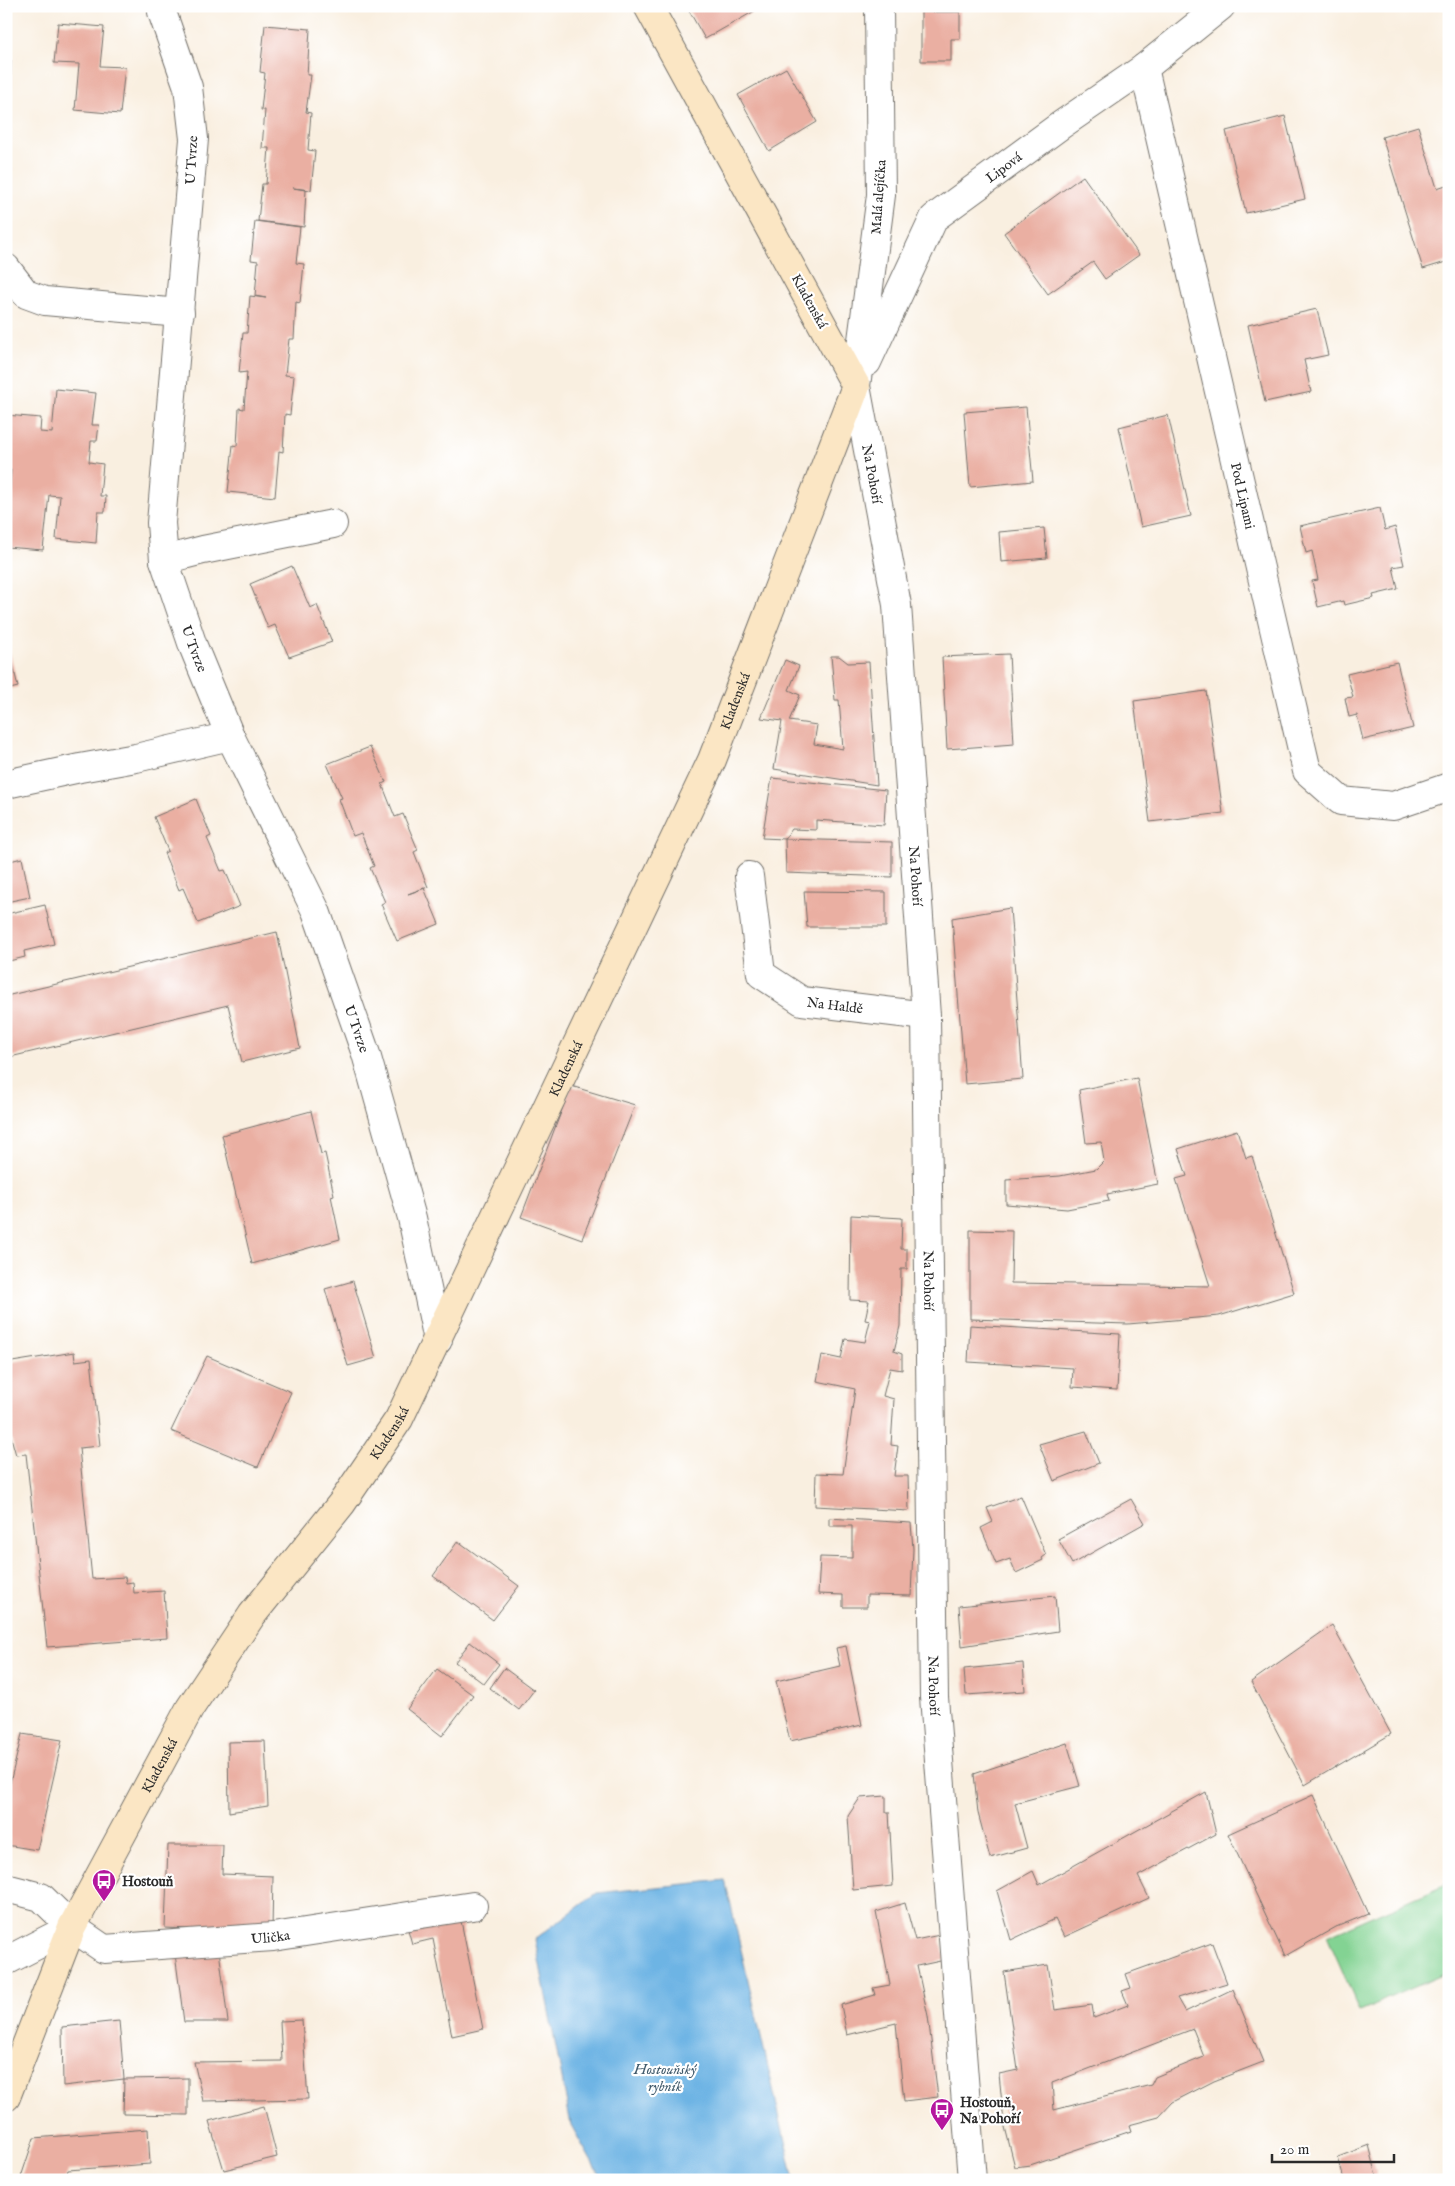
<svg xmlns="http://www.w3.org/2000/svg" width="1455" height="2186" font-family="'IM FELL English',serif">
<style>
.green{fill:#83d393;stroke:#577f5f}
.water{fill:#6db4e4;stroke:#4c7088}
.building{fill:#eaafa2;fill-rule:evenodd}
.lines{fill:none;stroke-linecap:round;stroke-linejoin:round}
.street-casing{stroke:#73706a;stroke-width:30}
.secondary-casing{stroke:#73706a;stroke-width:30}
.street{stroke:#fff;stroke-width:28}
.secondary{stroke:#fbe6c4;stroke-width:28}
.labels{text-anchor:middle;stroke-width:4.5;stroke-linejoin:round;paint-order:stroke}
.street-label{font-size:14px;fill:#2b2b2b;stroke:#fff}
.poi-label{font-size:14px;font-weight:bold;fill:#2b2b2b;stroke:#fff;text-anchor:start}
.water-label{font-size:15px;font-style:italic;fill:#425b6c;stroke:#fff}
</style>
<rect width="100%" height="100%" fill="#fff"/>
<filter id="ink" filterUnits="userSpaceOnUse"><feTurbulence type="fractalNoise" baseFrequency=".02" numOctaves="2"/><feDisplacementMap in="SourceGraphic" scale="10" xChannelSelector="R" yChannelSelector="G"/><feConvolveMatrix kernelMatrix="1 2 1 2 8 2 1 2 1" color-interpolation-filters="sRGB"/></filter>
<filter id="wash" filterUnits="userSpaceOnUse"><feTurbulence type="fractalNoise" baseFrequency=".0096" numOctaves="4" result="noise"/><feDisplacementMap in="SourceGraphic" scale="20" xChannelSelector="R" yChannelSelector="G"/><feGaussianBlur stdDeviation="1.12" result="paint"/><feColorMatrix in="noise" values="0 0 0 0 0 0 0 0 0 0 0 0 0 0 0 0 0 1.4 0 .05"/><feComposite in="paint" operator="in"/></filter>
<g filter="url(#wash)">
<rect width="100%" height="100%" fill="#f9efe0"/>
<path class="green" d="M 1449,1883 L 1449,1972 L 1360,2011 L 1327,1936 Z"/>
<path class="water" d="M 725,1880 L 794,2180 L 602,2180 L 571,2125 L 535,1939 L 597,1893 Z"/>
<g id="blocks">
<path class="building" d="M 693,6 L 756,6 L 758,9 L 705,39 L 688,9 Z
M 921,12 L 960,12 L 960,39 L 951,39 L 951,61 L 921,61 Z
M 58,23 L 104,27 L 100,66 L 125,67 L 120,114 L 75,110 L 79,64 L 54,63 Z
M 265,25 L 310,29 L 307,75 L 311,75 L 306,112 L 311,113 L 308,150 L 315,151 L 311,190 L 293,188 L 306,190 L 304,227 L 258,221 L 262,184 L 266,184 L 269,148 L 262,148 L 265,110 L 261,110 L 265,73 L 260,72 Z
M 6,60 L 11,60 L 10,100 L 6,99 Z
M 786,68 L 817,122 L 769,151 L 738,95 Z
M 1285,116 L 1305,199 L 1246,213 L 1226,131 Z
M 1418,126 L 1437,188 L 1449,184 L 1449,261 L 1423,269 L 1382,137 Z
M 1083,176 L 1139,255 L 1105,279 L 1093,262 L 1048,294 L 1004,233 Z
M 255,221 L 300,227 L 296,263 L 304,264 L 300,303 L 296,302 L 294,339 L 289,339 L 285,375 L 294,376 L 290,415 L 285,414 L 283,452 L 279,451 L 275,497 L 228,492 L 233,445 L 237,446 L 239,408 L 244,409 L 247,372 L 239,373 L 243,333 L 247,333 L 250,296 L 266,298 L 255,296 L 258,261 L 251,260 Z
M 1317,309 L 1328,355 L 1304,360 L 1311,392 L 1265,402 L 1248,325 Z
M 56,389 L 96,393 L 92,425 L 99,425 L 97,441 L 91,441 L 89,462 L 103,464 L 100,496 L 106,496 L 105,512 L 98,512 L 96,543 L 56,539 L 60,496 L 49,495 L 43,550 L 6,547 L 6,498 L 9,499 L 11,470 L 6,469 L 6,415 L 41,418 L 40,432 L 52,433 Z
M 1026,407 L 1033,481 L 970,487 L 964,412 Z
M 1168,415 L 1191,516 L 1141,527 L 1119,427 Z
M 1380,508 L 1385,530 L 1395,527 L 1404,565 L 1393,567 L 1398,589 L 1373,595 L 1374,598 L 1344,605 L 1343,601 L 1318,607 L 1312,581 L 1318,580 L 1312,551 L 1306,553 L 1300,526 Z
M 1044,528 L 1047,558 L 1001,562 L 999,532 Z
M 292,566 L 310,608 L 317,605 L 332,642 L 289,657 L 275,625 L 268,628 L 250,584 Z
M 9,648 L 18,687 L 6,690 L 6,649 Z
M 1009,654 L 1014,744 L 947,749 L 942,657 Z
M 831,656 L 839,656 L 848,663 L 869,662 L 877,785 L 774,769 L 782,721 L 761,718 L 785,660 L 799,666 L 789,690 L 800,695 L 789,721 L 817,725 L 814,744 L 843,749 L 839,700 L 835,700 Z
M 1397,662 L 1413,728 L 1363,740 L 1357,715 L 1349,717 L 1345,698 L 1353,697 L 1347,674 Z
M 1206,691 L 1223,813 L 1150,822 L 1134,701 Z
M 370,747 L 386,782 L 382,784 L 395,817 L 403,814 L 418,850 L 414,852 L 428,887 L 408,894 L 424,888 L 439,924 L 397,941 L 381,904 L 385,902 L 370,868 L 374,866 L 361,833 L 353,836 L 339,799 L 342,798 L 327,764 Z
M 772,778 L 886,790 L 884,825 L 816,820 L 816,830 L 792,829 L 785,839 L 762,838 Z
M 196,799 L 211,836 L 207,838 L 221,871 L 225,870 L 240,906 L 198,923 L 183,888 L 179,890 L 164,853 L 168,851 L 154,817 Z
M 785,839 L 892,842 L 892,877 L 786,873 Z
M 22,858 L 30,897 L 6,902 L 6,862 Z
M 804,891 L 886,892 L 886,927 L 807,927 Z
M 45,905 L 54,944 L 24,951 L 25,957 L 9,961 L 6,955 L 6,914 Z
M 1010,908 L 1023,1079 L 965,1084 L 952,918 Z
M 277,932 L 300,1048 L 242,1062 L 228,1005 L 6,1058 L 6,996 Z
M 1137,1078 L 1158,1184 L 1107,1194 L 1109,1201 L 1067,1209 L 1006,1204 L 1006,1180 L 1060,1176 L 1096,1169 L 1104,1161 L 1101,1142 L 1086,1143 L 1079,1090 Z
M 571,1086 L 635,1105 L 582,1239 L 521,1217 Z
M 311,1111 L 321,1154 L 325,1153 L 334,1195 L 331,1196 L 340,1239 L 252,1264 L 222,1135 Z
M 1237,1130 L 1246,1158 L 1252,1156 L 1294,1293 L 1219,1316 L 1128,1324 L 970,1319 L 970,1230 L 1012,1231 L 1011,1283 L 1210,1286 L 1176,1179 L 1187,1176 L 1178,1149 Z
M 851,1215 L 902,1218 L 901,1249 L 907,1249 L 907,1269 L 901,1269 L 900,1326 L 894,1351 L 902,1354 L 902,1370 L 890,1368 L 883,1396 L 894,1399 L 891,1445 L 898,1446 L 894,1476 L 908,1476 L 909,1511 L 815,1506 L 816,1473 L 843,1474 L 855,1389 L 817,1381 L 822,1355 L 841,1359 L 845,1339 L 865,1342 L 870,1321 L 865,1320 L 869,1301 L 850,1300 Z
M 353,1281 L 376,1358 L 348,1366 L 325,1289 Z
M 970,1325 L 1120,1334 L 1117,1390 L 1072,1387 L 1073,1368 L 968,1362 Z
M 74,1352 L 75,1361 L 91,1359 L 100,1446 L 79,1448 L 92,1579 L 125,1577 L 126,1583 L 133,1582 L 134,1593 L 164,1591 L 167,1638 L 47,1647 L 26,1454 L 16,1455 L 6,1420 L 6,1363 Z
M 207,1356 L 291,1392 L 258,1467 L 171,1431 Z
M 1086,1431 L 1099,1463 L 1054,1481 L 1039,1444 Z
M 1021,1496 L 1046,1555 L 1042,1558 L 1043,1560 L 1016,1573 L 1010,1559 L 996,1564 L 981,1528 L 993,1522 L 987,1508 Z
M 1131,1499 L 1145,1523 L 1072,1564 L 1058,1539 Z
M 829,1518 L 911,1523 L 913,1549 L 911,1596 L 867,1595 L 867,1607 L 843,1607 L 843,1595 L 818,1594 L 820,1557 L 852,1558 L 852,1526 L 829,1526 Z
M 458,1541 L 519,1586 L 493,1620 L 433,1576 Z
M 1055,1596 L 1058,1631 L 962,1646 L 959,1606 Z
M 1332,1625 L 1391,1734 L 1305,1785 L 1251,1682 Z
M 470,1642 L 499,1664 L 484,1684 L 455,1662 Z
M 846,1646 L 862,1725 L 790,1741 L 776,1681 L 840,1666 L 836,1648 Z
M 1023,1663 L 1025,1691 L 966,1695 L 964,1669 Z
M 504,1668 L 534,1690 L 519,1710 L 490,1688 Z
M 437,1669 L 473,1695 L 442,1736 L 407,1709 Z
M 22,1734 L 62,1740 L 37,1850 L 6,1845 L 6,1799 Z
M 265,1741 L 268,1806 L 229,1812 L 228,1742 Z
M 1067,1743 L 1080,1786 L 1015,1803 L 1027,1848 L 990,1858 L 978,1813 L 974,1774 Z
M 1206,1792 L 1216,1834 L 1138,1876 L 1149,1898 L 1064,1937 L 1055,1919 L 1011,1940 L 997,1891 L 1033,1871 L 1039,1885 Z
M 1313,1795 L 1368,1914 L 1336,1927 L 1285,1956 L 1228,1834 Z
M 886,1796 L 886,1812 L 889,1812 L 893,1886 L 853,1890 L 848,1816 L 860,1798 Z
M 168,1845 L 223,1845 L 222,1874 L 273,1876 L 272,1929 L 253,1931 L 165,1928 Z
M 905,1903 L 915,1940 L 940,1935 L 945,1960 L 917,1966 L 928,2016 L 938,2097 L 904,2101 L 896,2023 L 847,2035 L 841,2005 L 875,1995 L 873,1988 L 890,1985 L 876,1912 Z
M 460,1916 L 483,2029 L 452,2036 L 433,1939 L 412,1944 L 407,1926 Z
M 1212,1943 L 1227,1983 L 1177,1998 L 1185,2012 L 1233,1989 L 1263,2062 L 1214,2081 L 1173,2102 L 1159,2117 L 1129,2125 L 1131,2131 L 1030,2165 L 1015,2167 L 1004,2123 L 999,2074 L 1018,2070 L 1004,1972 L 1048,1965 L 1055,2010 L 1092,2005 L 1094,2018 L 1128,2005 L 1122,1991 L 1131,1988 L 1126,1974 ZM 1193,2029 L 1204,2057 L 1155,2077 L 1151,2085 L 1054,2110 L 1052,2083 Z
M 219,1950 L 228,2022 L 184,2022 L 175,1954 Z
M 302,2020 L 308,2099 L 203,2101 L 194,2062 L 282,2061 L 280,2021 Z
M 119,2021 L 124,2079 L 188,2078 L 188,2115 L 123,2114 L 124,2079 L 63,2086 L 62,2027 Z
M 264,2106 L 277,2157 L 224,2170 L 209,2121 Z
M 148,2129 L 150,2164 L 68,2170 L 65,2180 L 20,2180 L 34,2138 Z
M 1369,2145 L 1378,2180 L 1344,2180 L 1338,2157 Z"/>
</g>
</g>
<g filter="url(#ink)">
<use href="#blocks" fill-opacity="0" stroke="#73706a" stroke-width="1"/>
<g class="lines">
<g class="street-casing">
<g id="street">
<path id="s1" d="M 879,6 L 881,195 L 856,386 L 897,605 L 926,1016 L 934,1697 L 972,2180"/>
<path id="s2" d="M 162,12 L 188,87 L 194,139 L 161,523 L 164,560 L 193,646 L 230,736 L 316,911 L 366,1054 L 412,1218 L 438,1340"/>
<path id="s3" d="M 1144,68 L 1307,771 L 1341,801 L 1393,806 L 1449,787"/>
<path d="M 6,268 L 26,294 L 45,301 L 180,313"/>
<path id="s4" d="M 867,362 L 934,218 L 1061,125 L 1144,68 L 1221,6"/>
<path d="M 164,560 L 203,550 L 333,524"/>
<path d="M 6,784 L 80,768 L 136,758 L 230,736"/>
<path id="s5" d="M 749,876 L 761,974 L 802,1001 L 926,1016"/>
<path id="s6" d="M 6,1888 L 41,1897 L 72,1927 L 104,1949 L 273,1937 L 473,1906"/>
<path d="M 6,1961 L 72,1927"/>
</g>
</g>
<g class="secondary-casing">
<g id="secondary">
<path id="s7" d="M 6,2097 L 72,1927 L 190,1708 L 252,1615 L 342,1503 L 399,1419 L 712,760 L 856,386 L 648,6"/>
</g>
</g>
<use href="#street" class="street"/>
<use href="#secondary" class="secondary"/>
</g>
</g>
<defs>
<g id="bus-pin" transform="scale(1.25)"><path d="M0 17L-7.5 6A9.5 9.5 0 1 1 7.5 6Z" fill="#b5179e" stroke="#fff"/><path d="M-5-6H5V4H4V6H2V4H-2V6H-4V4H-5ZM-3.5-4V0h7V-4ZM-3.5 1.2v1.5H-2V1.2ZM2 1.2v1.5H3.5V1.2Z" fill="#fff"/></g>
</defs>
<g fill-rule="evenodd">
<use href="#bus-pin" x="104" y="1881"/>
<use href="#bus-pin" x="942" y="2110"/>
</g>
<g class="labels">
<g class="street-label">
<text transform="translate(191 160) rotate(-87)" y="5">U Tvrze</text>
<text dy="5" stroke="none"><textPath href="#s4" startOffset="245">Lipová</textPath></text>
<text transform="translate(878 197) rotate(-86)" y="5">Malá alejíčka</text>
<text transform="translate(810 301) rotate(61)" y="5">Kladenská</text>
<text dy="5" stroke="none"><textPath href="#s1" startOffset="471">Na Pohoří</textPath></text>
<text dy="5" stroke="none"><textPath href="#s3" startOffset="439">Pod Lipami</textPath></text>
<text dy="5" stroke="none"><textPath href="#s2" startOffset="648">U Tvrze</textPath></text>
<text dy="5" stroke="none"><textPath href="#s7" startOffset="1581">Kladenská</textPath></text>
<text dy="5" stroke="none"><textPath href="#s1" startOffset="876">Na Pohoří</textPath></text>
<text dy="5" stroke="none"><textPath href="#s5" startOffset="181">Na Haldě</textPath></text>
<text dy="5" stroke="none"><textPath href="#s2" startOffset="1062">U Tvrze</textPath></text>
<text dy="5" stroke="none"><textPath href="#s7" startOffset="1176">Kladenská</textPath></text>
<text dy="5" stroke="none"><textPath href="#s1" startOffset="1281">Na Pohoří</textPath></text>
<text dy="5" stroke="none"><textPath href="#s7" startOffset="771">Kladenská</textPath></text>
<text dy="5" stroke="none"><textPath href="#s1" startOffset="1686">Na Pohoří</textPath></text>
<text dy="5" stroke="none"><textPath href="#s7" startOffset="366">Kladenská</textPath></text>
<text dy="5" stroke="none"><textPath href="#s6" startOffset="285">Ulička</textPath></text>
</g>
<g class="poi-label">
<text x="122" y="1886">Hostouň</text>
<text x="960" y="2107">Hostouň,<tspan x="960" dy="16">Na Pohoří</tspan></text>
</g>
<g class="water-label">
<text x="665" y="2074">Hostouňský<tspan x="665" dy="17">rybník</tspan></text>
</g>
</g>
<rect width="1455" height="2186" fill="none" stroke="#fff" stroke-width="25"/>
<path d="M1272 2154v8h122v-8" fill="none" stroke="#2b2b2b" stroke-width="2.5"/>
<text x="1280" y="2154" font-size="15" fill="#2b2b2b" stroke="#ffffff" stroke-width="4" paint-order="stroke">20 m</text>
</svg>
